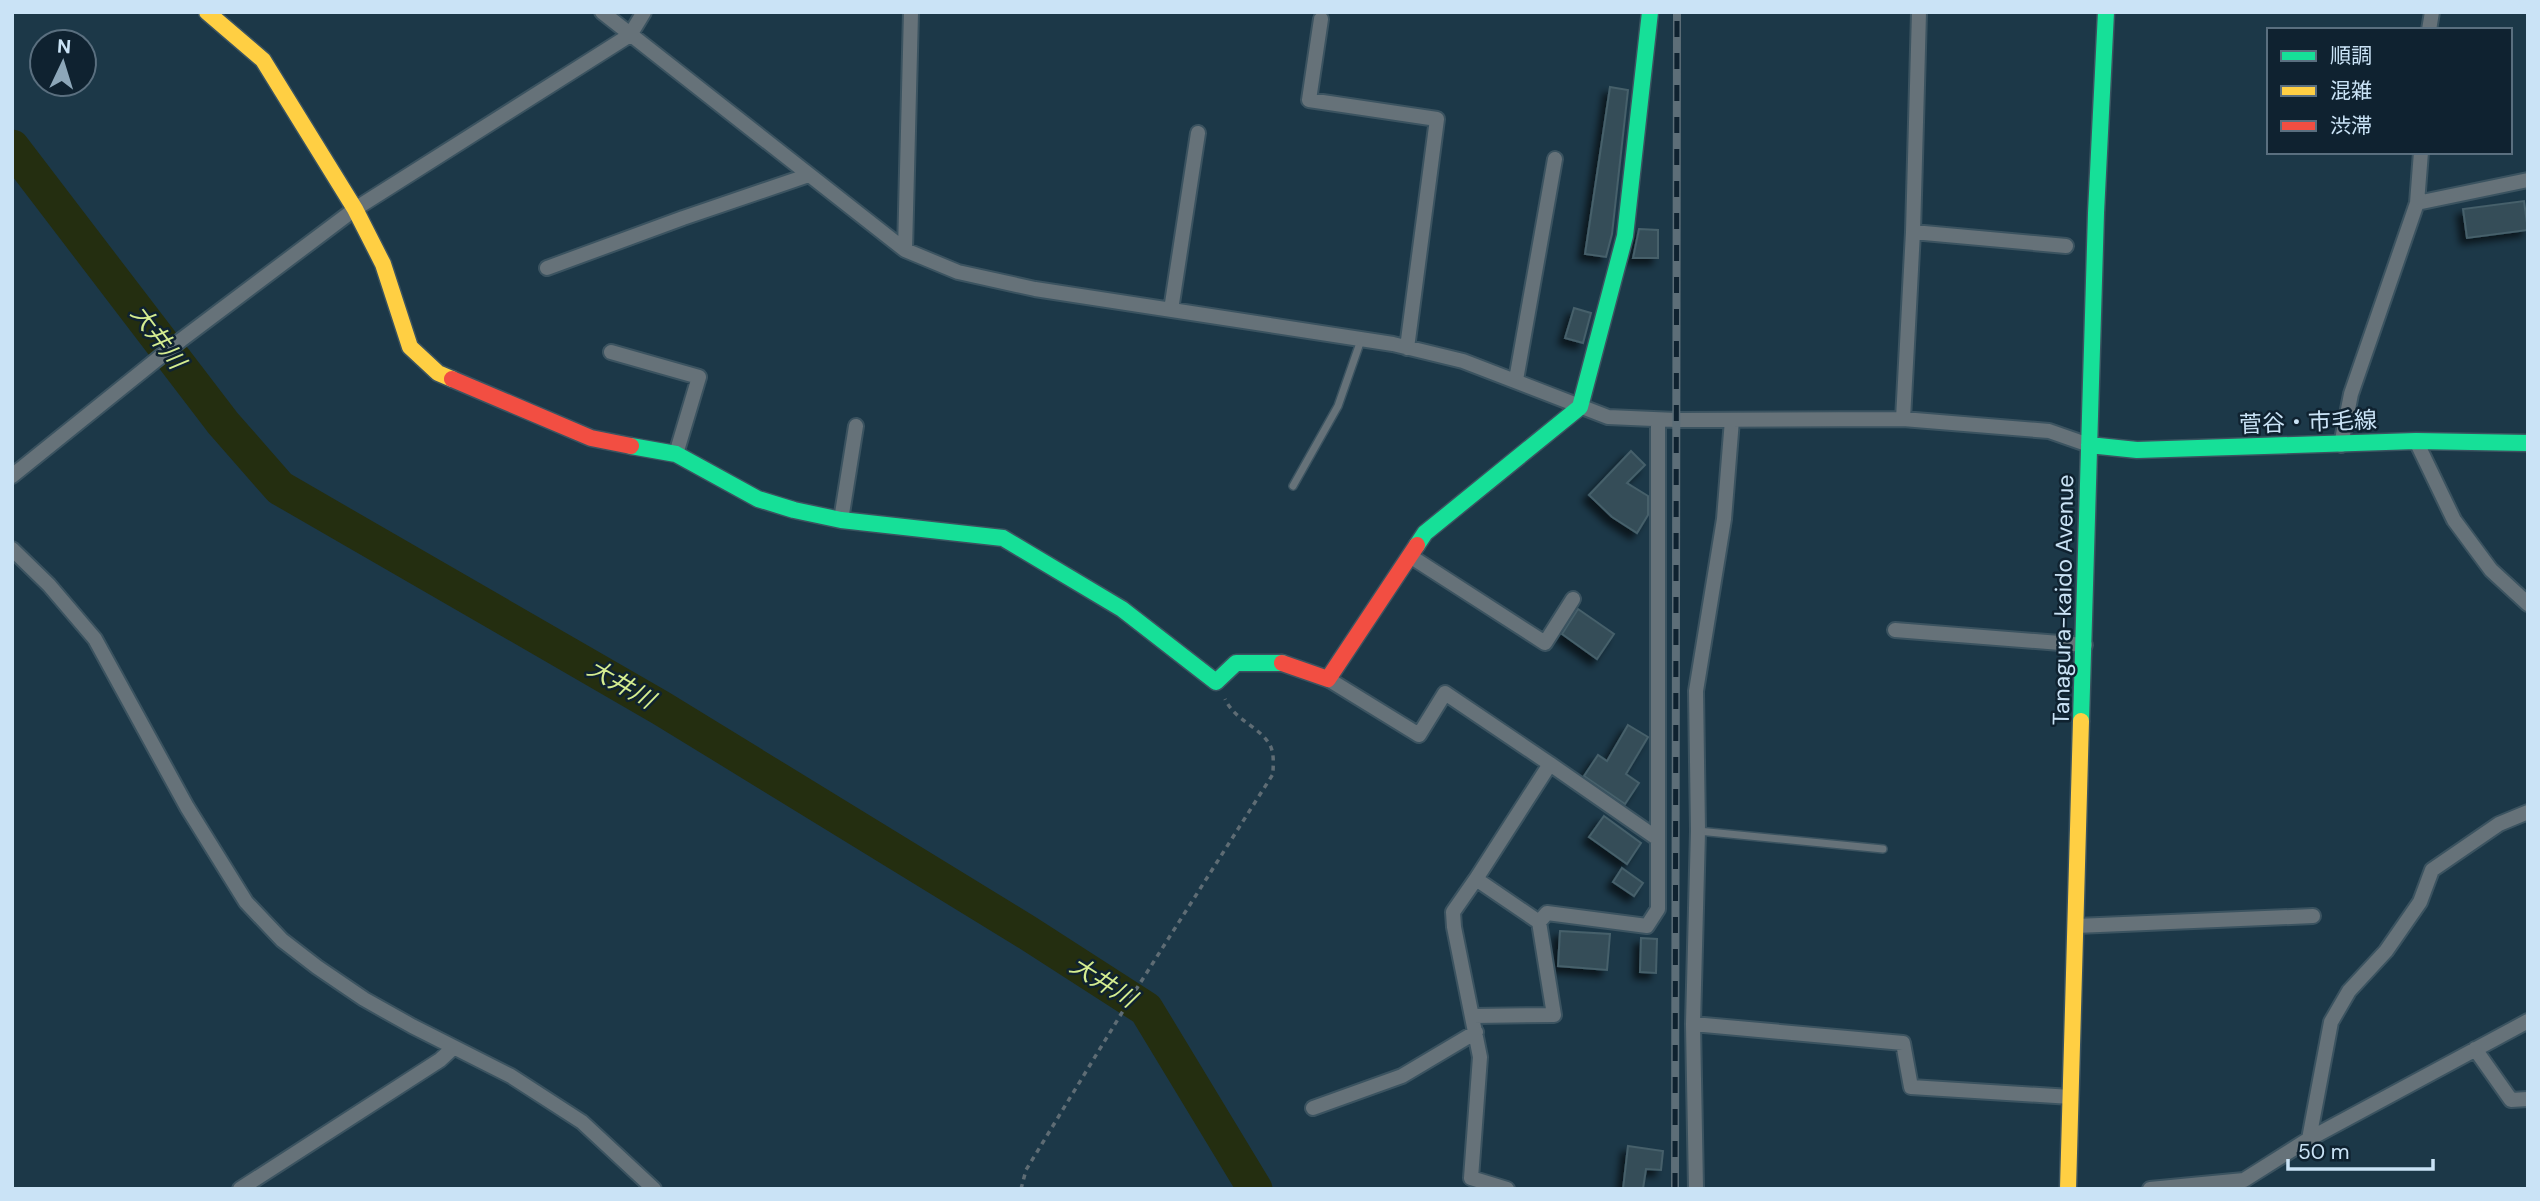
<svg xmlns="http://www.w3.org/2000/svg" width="2540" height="1201" font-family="'DM Sans','Noto Sans JP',sans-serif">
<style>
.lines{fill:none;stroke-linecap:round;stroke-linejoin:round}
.river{stroke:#242e10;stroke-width:35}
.building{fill:#354e59;stroke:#46606b;stroke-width:2;filter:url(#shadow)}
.lane-casing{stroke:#3b5360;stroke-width:10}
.street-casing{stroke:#3b5360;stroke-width:18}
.fast-casing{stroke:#3b5360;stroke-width:19}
.slow-casing{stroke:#3b5360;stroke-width:19}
.jam-casing{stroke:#3b5360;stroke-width:19}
.path{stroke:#5e6c74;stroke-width:3.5;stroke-dasharray:5 5;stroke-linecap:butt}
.lane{stroke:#667279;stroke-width:7}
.street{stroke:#667279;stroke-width:14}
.fast{stroke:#16e098;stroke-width:16}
.slow{stroke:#ffcf43;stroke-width:16}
.jam{stroke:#f24e42;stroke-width:16}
.rail-casing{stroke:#5d6e78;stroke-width:8}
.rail{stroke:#0f2230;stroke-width:5;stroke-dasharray:16;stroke-linecap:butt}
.labels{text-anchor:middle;stroke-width:5;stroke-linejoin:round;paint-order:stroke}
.street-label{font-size:23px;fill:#cae3f6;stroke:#0f2230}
.water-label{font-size:24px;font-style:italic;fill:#d5ed90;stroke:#0f2230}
</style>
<defs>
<filter id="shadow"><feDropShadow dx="-6" dy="6" stdDeviation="3.5" flood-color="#0009"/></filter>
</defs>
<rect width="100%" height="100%" fill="#1c3848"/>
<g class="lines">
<path class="river" d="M 12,147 L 223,423 L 280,488 L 661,708 L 1028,933 L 1146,1009 L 1255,1189"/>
</g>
<path class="building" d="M 1610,87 L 1628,90 L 1612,234 L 1606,257 L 1585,254 Z
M 2524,201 L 2528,230 L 2467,238 L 2463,209 Z
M 1639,229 L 1658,230 L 1658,258 L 1633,258 Z
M 1574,308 L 1591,313 L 1583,343 L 1565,338 Z
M 1631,451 L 1645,465 L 1627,483 L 1648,496 L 1648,515 L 1637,533 L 1612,517 L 1589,495 Z
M 1578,609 L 1614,634 L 1597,659 L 1562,634 Z
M 1628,725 L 1648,737 L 1626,774 L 1639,783 L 1625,804 L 1584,776 L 1598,755 L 1607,761 Z
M 1604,816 L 1641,843 L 1627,864 L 1589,837 Z
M 1622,868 L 1643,883 L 1634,896 L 1613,882 Z
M 1560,931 L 1610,934 L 1607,970 L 1558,966 Z
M 1641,938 L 1657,939 L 1656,973 L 1640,972 Z
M 1628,1146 L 1663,1151 L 1661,1170 L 1646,1169 L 1643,1189 L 1623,1189 Z"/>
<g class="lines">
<g class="lane-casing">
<path id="lane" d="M 1293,486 L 1338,406 L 1361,340
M 1698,831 L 1883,849"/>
</g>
<g class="street-casing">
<path id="street" d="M 602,12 L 905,250 L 958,272 L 1035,289 L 1393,344 L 1463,361 L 1608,417 L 1676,420 L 1903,419 L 2049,431 L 2089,445
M 1321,19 L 1309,100 L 1437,119 L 1407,348
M 2429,30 L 2432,12
M 2417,203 L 2421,152
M 1913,232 L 2066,246
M 905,250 L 911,12
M 547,268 L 683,218 L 809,175
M 1171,310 L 1198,133
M 611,352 L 699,377 L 676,454
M 1516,380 L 1555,159
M 1903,419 L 1913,232 L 1919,12
M 1658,420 L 1658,909 L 1647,926 L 1547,913 L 1539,922 L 1476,879 L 1550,764 L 1658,839
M 2416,441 L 2454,520 L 2491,570 L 2528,604
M 2341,445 L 2351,394 L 2417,203 L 2528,180
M 12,476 L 181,340 L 355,209 L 630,35 L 644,12
M 841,520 L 856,426
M 12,549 L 49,585 L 95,639 L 187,807 L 246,902 L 282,940 L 317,967 L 364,999 L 412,1026 L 511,1076 L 582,1122 L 654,1189
M 1410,556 L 1545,643 L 1573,599
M 1895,630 L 2085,645
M 1328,679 L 1419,735 L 1445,693 L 1550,764
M 1476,879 L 1453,912 L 1454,927 L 1480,1057 L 1471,1178 L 1507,1189
M 2076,926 L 2313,916
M 1473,1016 L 1554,1015 L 1539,922
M 1693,1024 L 1903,1043 L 1911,1087 L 2071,1097
M 2475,1049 L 2511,1100 L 2528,1099
M 1313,1108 L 1402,1076 L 1476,1032
M 2309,1139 L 2331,1022 L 2349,991 L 2386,951 L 2420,902 L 2432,870 L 2499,824 L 2528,812
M 240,1189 L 440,1060 L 453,1048
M 1696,1189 L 1693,1024 L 1698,831 L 1696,691 L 1724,519 L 1732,420
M 2150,1189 L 2244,1180 L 2309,1139 L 2528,1021"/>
</g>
<g class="fast-casing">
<path id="fast" d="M 2089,445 L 2137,450 L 2416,441 L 2528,443
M 631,446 L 676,454 L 758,499 L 794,510 L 841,520 L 1003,538 L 1122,609 L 1216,682 L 1236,663 L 1282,663
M 1417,545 L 1425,533 L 1580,407 L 1625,236 L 1650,12
M 2081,721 L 2096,213 L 2106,12"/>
</g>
<g class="slow-casing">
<path id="slow" d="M 207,12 L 263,60 L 355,209 L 383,264 L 410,347 L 438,373 L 452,379
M 2068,1189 L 2081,721"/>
</g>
<g class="jam-casing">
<path id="jam" d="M 452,379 L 591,438 L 631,446
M 1282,663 L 1328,679 L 1417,545"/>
</g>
<path class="path" d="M 1021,1189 L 1026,1170 L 1137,988 L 1273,774 C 1273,764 1275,751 1268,742 C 1256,725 1235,720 1225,699"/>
<use href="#lane" class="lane"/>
<use href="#street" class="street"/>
<use href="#fast" class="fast"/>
<use href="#slow" class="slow"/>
<use href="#jam" class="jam"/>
<g class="rail-casing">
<path id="rail" d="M 1675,1189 L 1677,12"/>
</g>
<use href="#rail" class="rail"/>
</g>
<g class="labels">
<g class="street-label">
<text transform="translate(2308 422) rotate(-2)" y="8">菅谷・市毛線</text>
<text transform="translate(2063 600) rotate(-89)" y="8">Tanagura-kaido Avenue</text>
</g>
<g class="water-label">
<text transform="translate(158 337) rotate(53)" y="8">大井川</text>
<text transform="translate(621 684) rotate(30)" y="8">大井川</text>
<text transform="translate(1103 982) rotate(32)" y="8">大井川</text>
</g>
</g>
<rect width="2540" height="1201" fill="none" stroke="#cae3f6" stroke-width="28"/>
<rect x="2267" y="28" width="245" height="126" fill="#0f2230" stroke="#5a6f7f" stroke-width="2"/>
<rect x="2281" y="51" width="35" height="10" fill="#16e098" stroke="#5a6f7f" stroke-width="2"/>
<text x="2330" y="63" font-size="21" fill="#cae3f6">順調</text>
<rect x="2281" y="86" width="35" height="10" fill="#ffcf43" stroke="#5a6f7f" stroke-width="2"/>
<text x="2330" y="98" font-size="21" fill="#cae3f6">混雑</text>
<rect x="2281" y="121" width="35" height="10" fill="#f24e42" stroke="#5a6f7f" stroke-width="2"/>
<text x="2330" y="133" font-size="21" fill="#cae3f6">渋滞</text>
<g transform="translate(63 63) rotate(4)"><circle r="33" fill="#0f2230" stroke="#5a6f7f" stroke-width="2"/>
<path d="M0-5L12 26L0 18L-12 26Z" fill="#8da7b9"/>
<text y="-10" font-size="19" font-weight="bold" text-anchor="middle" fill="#cae3f6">N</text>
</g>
<path d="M2288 1159v10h145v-10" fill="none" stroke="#cae3f6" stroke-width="3.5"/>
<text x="2298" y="1159" font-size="21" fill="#cae3f6" stroke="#0f2230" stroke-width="5" paint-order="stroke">50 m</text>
</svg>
